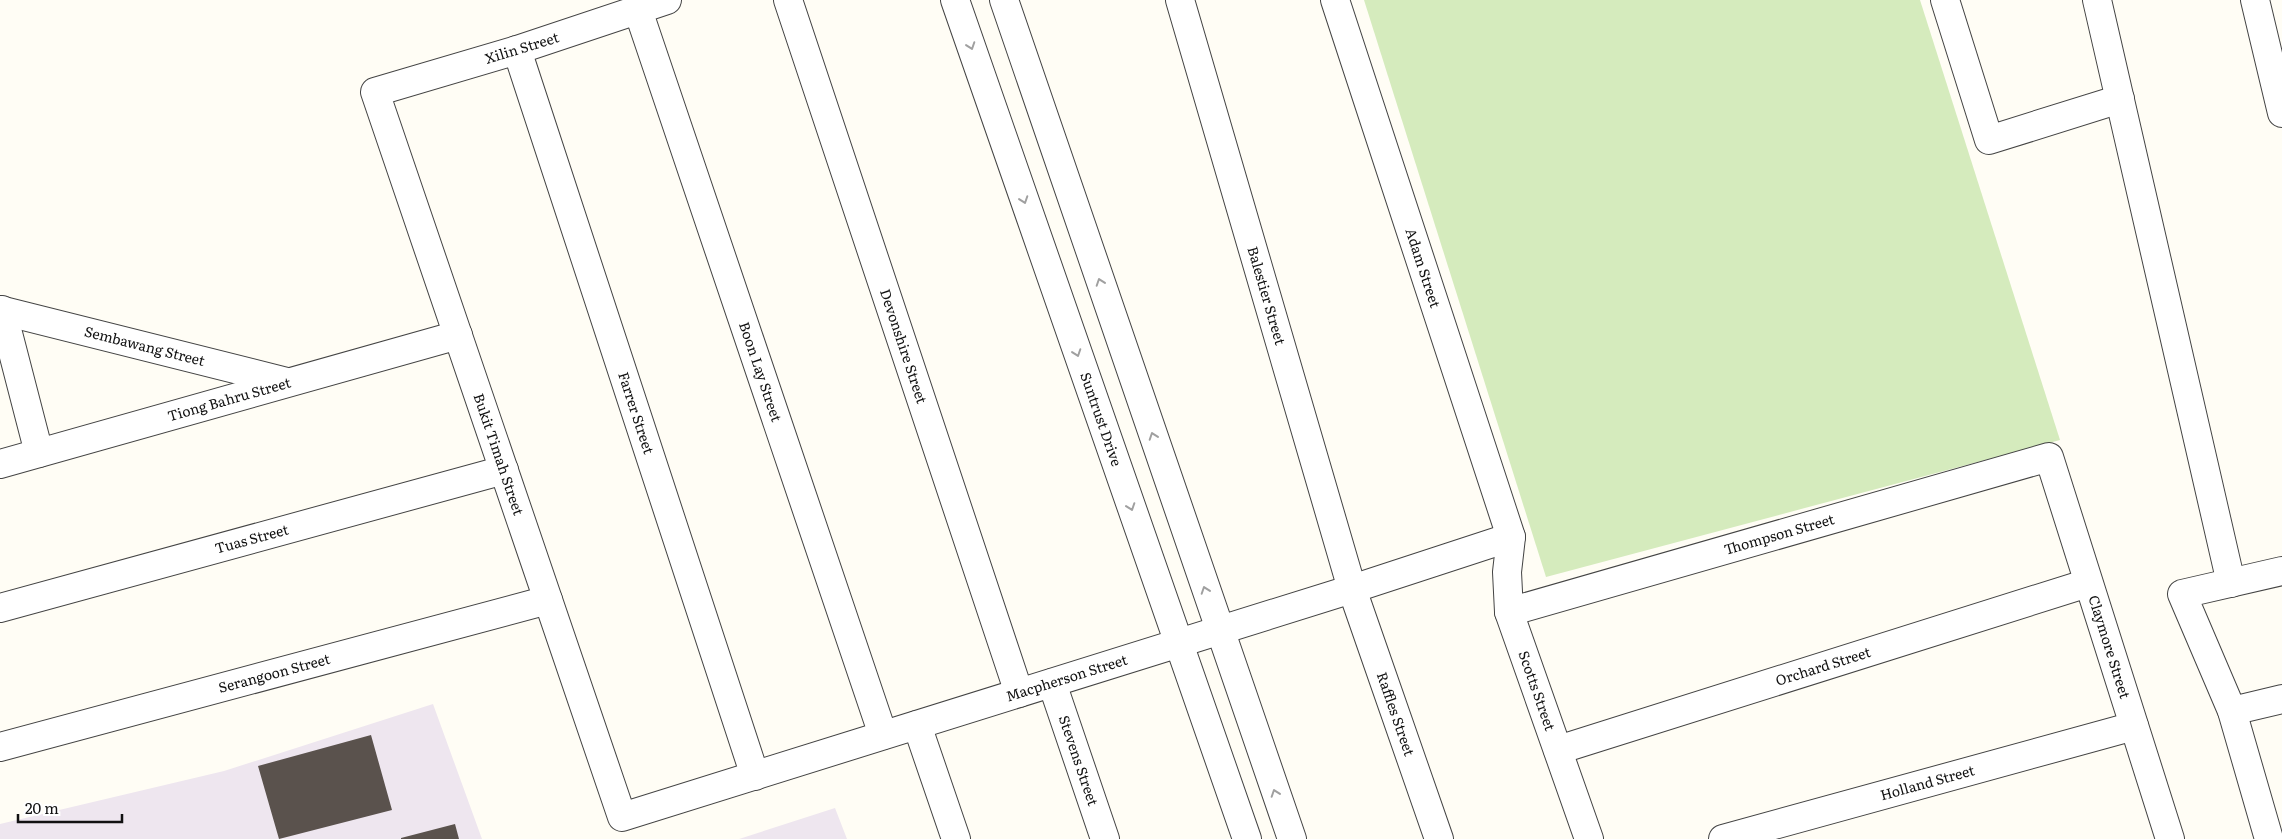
<svg xmlns="http://www.w3.org/2000/svg" width="2282" height="839" font-family="Literata,serif">
<style>
.industrial{fill:#eee6ef}
.green{fill:#d5ebbd}
.building{fill:#5a524d}
.lines{fill:none;stroke-linecap:round;stroke-linejoin:round}
.street-casing{stroke:#444;stroke-width:30}
.street{stroke:#fff;stroke-width:28}
.oneway{stroke:#a0a0a0}
.labels{text-anchor:middle;stroke-width:5;stroke-linejoin:round;paint-order:stroke}
.street-label{font-size:14px;fill:#111;stroke:#fff}
</style>
<rect width="100%" height="100%" fill="#fffdf5"/>
<path class="industrial" d="M 433,704 L 482,839 L 0,839 L 0,824 L 224,771 Z
M 835,808 L 847,839 L 739,839 Z"/>
<path class="green" d="M 1364,0 L 1920,0 L 2060,440 L 1546,577 Z"/>
<path class="building" d="M 371,735 L 392,810 L 279,839 L 258,766 Z
M 455,824 L 459,839 L 401,839 L 401,838 Z"/>
<g class="lines">
<g class="street-casing">
<g id="street">
<path id="s1" d="M 667,0 L 517,50 L 375,92 L 622,817 L 1352,589 L 1511,537"/>
<path id="s2" d="M 788,0 L 1019,693"/>
<path id="s3" d="M 955,0 L 1247,839"/>
<path d="M 1004,0 L 1292,839"/>
<path id="s4" d="M 1180,0 L 1352,589 L 1439,839"/>
<path id="s5" d="M 1335,0 L 1511,537 L 1507,572 L 1509,612 L 1589,839"/>
<path d="M 1945,0 L 1989,140 L 2120,99"/>
<path d="M 2097,0 L 2231,583"/>
<path d="M 2255,0 L 2282,113"/>
<path id="s6" d="M 638,10 L 883,735"/>
<path id="s7" d="M 517,50 L 755,776"/>
<path id="s8" d="M 0,310 L 287,382"/>
<path d="M 2,310 L 39,453"/>
<path id="s9" d="M 0,464 L 458,335"/>
<path id="s10" d="M 0,608 L 504,470"/>
<path id="s11" d="M 1509,612 L 2049,457 L 2170,839"/>
<path id="s12" d="M 1052,683 L 1105,839"/>
<path d="M 2232,711 L 2282,699"/>
<path d="M 917,725 L 956,839"/>
<path id="s13" d="M 0,747 L 548,600"/>
<path id="s14" d="M 1558,750 L 2088,583"/>
<path id="s15" d="M 1723,839 L 2134,726"/>
<path d="M 2269,839 L 2232,711 L 2182,594 L 2282,571"/>
</g>
</g>
<use href="#street" class="street"/>
</g>
<defs><path id="oneway-chevron" d="M-2-3.5L2.5 0L-2 3.5" fill="none" stroke-width="1.6" stroke-linecap="round" stroke-linejoin="round" transform="scale(1.25)"/></defs>
<g class="oneway">
<use href="#oneway-chevron" transform="translate(971 46) rotate(71)"/>
<use href="#oneway-chevron" transform="translate(1024 200) rotate(71)"/>
<use href="#oneway-chevron" transform="translate(1100 282) rotate(-109)"/>
<use href="#oneway-chevron" transform="translate(1077 353) rotate(71)"/>
<use href="#oneway-chevron" transform="translate(1153 436) rotate(-109)"/>
<use href="#oneway-chevron" transform="translate(1131 507) rotate(71)"/>
<use href="#oneway-chevron" transform="translate(1205 590) rotate(-109)"/>
<use href="#oneway-chevron" transform="translate(1275 793) rotate(-109)"/>
</g>
<g class="labels">
<g class="street-label">
<text transform="translate(522 48) rotate(-17)" y="5">Xilin Street</text>
<text dy="5" stroke="none"><textPath href="#s5" startOffset="282">Adam Street</textPath></text>
<text dy="5" stroke="none"><textPath href="#s4" startOffset="308">Balestier Street</textPath></text>
<text dy="5" stroke="none"><textPath href="#s8" startOffset="149">Sembawang Street</textPath></text>
<text dy="5" stroke="none"><textPath href="#s2" startOffset="365">Devonshire Street</textPath></text>
<text dy="5" stroke="none"><textPath href="#s6" startOffset="382">Boon Lay Street</textPath></text>
<text dy="5" stroke="none"><textPath href="#s9" startOffset="238">Tiong Bahru Street</textPath></text>
<text dy="5" stroke="none"><textPath href="#s7" startOffset="382">Farrer Street</textPath></text>
<text dy="5" stroke="none"><textPath href="#s3" startOffset="444">Suntrust Drive</textPath></text>
<text dy="5" stroke="none"><textPath href="#s1" startOffset="689">Bukit Timah Street</textPath></text>
<text dy="5" stroke="none"><textPath href="#s11" startOffset="281">Thompson Street</textPath></text>
<text dy="5" stroke="none"><textPath href="#s10" startOffset="261">Tuas Street</textPath></text>
<text dy="5" stroke="none"><textPath href="#s11" startOffset="761">Claymore Street</textPath></text>
<text dy="5" stroke="none"><textPath href="#s14" startOffset="278">Orchard Street</textPath></text>
<text dy="5" stroke="none"><textPath href="#s13" startOffset="284">Serangoon Street</textPath></text>
<text dy="5" stroke="none"><textPath href="#s1" startOffset="1538">Macpherson Street</textPath></text>
<text dy="5" stroke="none"><textPath href="#s5" startOffset="724">Scotts Street</textPath></text>
<text dy="5" stroke="none"><textPath href="#s4" startOffset="746">Raffles Street</textPath></text>
<text dy="5" stroke="none"><textPath href="#s12" startOffset="82">Stevens Street</textPath></text>
<text dy="5" stroke="none"><textPath href="#s15" startOffset="212">Holland Street</textPath></text>
</g>
</g>
<path d="M18 814v8h104v-8" fill="none" stroke="#111111" stroke-width="2.5"/>
<text x="25" y="814" font-size="15" fill="#111111" stroke="#ffffff" stroke-width="4" paint-order="stroke">20 m</text>
</svg>
